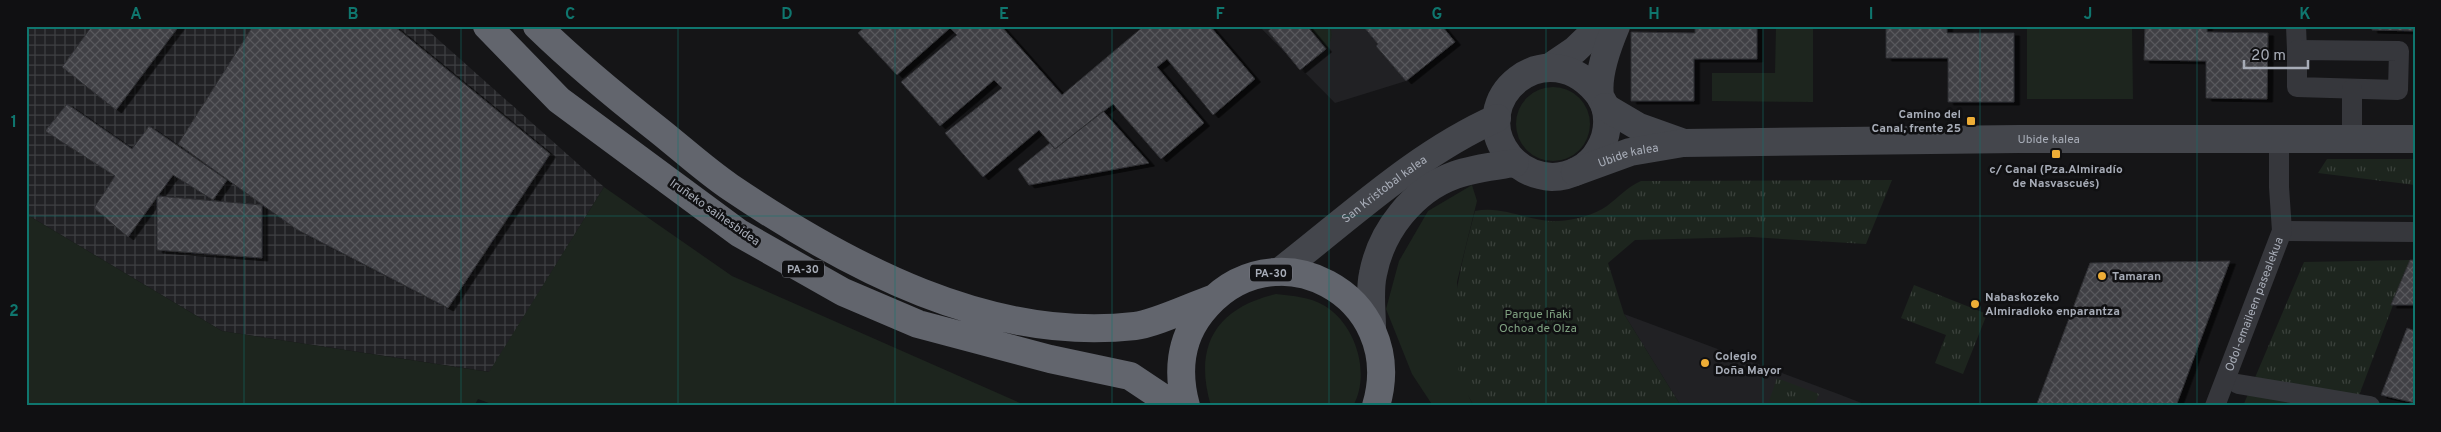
<svg xmlns="http://www.w3.org/2000/svg" width="2441" height="432" font-family="Overpass,sans-serif">
<style>
.built{fill:#212124}
.industrial{fill:url(#industrial-grid)}
.grass{fill:#1d251e}
.park{fill:url(#park-tufts)}
.building{fill:url(#building-cross-hatch);stroke:#2f2f33;filter:url(#shadow)}
.lines{fill:none;stroke-linecap:round;stroke-linejoin:round}
.street{stroke:#36373c;stroke-width:20}
.secondary{stroke:#44464c;stroke-width:28}
.highway{stroke:#62656d;stroke-width:28}
.grid{fill:none;stroke:#0f766e;stroke-width:1;stroke-opacity:0.55}
.poi-dot{fill:#eead36;stroke:#101012;stroke-width:2}
.labels{text-anchor:middle;stroke-width:5;stroke-linejoin:round;paint-order:stroke}
.shield{fill:#101012;stroke:#7a7d86;stroke-width:1}
.shield-label{font-size:11px;font-weight:bold;fill:#a7acb7}
.poi-label{font-size:12px;font-weight:bold;fill:#a7acb7;stroke:#101012;text-anchor:start}
.street-label{font-size:12px;fill:#a7acb7;stroke:#101012}
.park-label{font-size:12px;fill:#7fa180;stroke:#101012}
.neatline{fill:none;stroke:#0f766e;stroke-width:2}
.grid-label{font-size:16px;text-anchor:middle;font-weight:bold;fill:#0f766e}
</style>
<defs>
<pattern id="industrial-grid" width="8" height="8" patternUnits="userSpaceOnUse" patternTransform="scale(1.25)"><rect width="8" height="8" fill="#212124"/><path d="M0 4h8M4 0v8" fill="none" stroke="#3e3f42"/></pattern>
<pattern id="park-tufts" width="24" height="20" patternUnits="userSpaceOnUse" patternTransform="scale(1.25)"><rect width="24" height="20" fill="#1d251e"/><path d="M3 7l-1-3M5 7V3M7 7l1-3M15 17l-1-3M17 17v-4M19 17l1-3" fill="none" stroke="#3b423c"/></pattern>
<pattern id="building-cross-hatch" width="8" height="8" patternUnits="userSpaceOnUse" patternTransform="scale(1.25)"><rect width="8" height="8" fill="#3f4044"/><path d="M0 0l8 8M0 8l8-8" fill="none" stroke="#58595d"/></pattern>
<filter id="shadow"><feDropShadow dx="5.5" dy="3" stdDeviation="0" flood-color="#0009"/></filter>
</defs>
<rect width="100%" height="100%" fill="#151517"/>
<path class="built" d="M 1259,26 L 1442,26 L 1455,42 L 1406,81 L 1335,103 Z
M 1624,314 L 1841,395 L 1869,406 L 1681,406 Z"/>
<path class="industrial" d="M 26,26 L 423,26 L 604,187 L 490,372 L 222,331 L 26,214 Z"/>
<path class="grass" d="M 1308,26 L 1330,26 L 1332,35 L 1328,49 Z
M 1776,26 L 1813,26 L 1813,102 L 1712,101 L 1712,73 L 1775,73 Z
M 2027,26 L 2132,26 L 2133,99 L 2027,99 Z
M1516 124a37 37 0 1 1 74 0a37 37 0 1 1-74 0Z
M 1472,185 L 1477,201 L 1457,282 L 1469,397 L 1474,406 L 1433,406 L 1412,374 L 1386,309 L 1399,261 L 1428,211 Z
M 604,187 L 732,276 L 1027,406 L 497,406 L 478,399 L 474,406 L 26,406 L 26,214 L 222,331 L 489,372 Z
M 1276,294 C 1294,296 1310,297 1325,306 C 1356,325 1371,374 1353,406 L 1211,406 C 1193,346 1216,308 1276,294 Z"/>
<path class="park" d="M 2327,159 L 2415,159 L 2415,185 L 2318,173 Z
M 1892,180 L 1866,244 L 1751,237 L 1635,240 L 1608,263 L 1624,314 L 1681,406 L 1474,406 C 1437,347 1459,273 1475,211 C 1505,205 1529,223 1559,221 C 1575,220 1594,215 1607,206 C 1619,197 1627,187 1641,181 Z
M 2410,260 L 2355,406 L 2243,406 L 2304,262 Z
M 1914,285 L 1987,314 L 1963,374 L 1935,363 L 1946,335 L 1901,318 Z
M 1777,378 L 1819,394 L 1814,406 L 1782,406 L 1769,401 Z"/>
<path class="building" d="M 92,26 L 179,26 L 116,110 L 62,67 Z
M 253,26 L 394,26 L 550,154 L 448,308 L 296,229 L 178,144 Z
M 866,26 L 1001,26 L 1062,95 L 1144,26 L 1210,26 L 1255,79 L 1213,115 L 1167,59 L 1157,67 L 1204,123 L 1161,159 L 1113,104 L 1055,149 L 1039,130 L 983,177 L 945,133 L 1002,88 L 994,80 L 940,126 L 901,82 L 957,35 L 950,28 L 897,75 L 858,33 Z
M 1274,26 L 1307,26 L 1326,49 L 1300,70 L 1268,31 Z
M 1363,26 L 1442,26 L 1455,42 L 1406,81 L 1376,46 L 1378,44 Z
M 1695,26 L 1757,26 L 1757,59 L 1694,59 L 1694,101 L 1631,101 L 1631,32 L 1695,33 Z
M 1886,26 L 1947,26 L 1947,33 L 2014,33 L 2014,102 L 1948,102 L 1948,58 L 1886,58 Z
M 2145,26 L 2207,26 L 2207,32 L 2268,33 L 2267,99 L 2206,98 L 2206,61 L 2144,60 Z
M 2372,26 L 2415,26 L 2415,31 L 2372,30 Z
M 67,104 L 132,149 L 149,126 L 227,180 L 213,200 L 173,175 L 128,237 L 94,208 L 115,176 L 45,131 Z
M 1103,111 L 1149,163 L 1029,185 L 1018,169 L 1050,143 L 1055,149 Z
M 157,196 L 262,205 L 262,258 L 157,250 Z
M 2410,260 L 2415,260 L 2415,305 L 2391,305 Z
M 2230,261 L 2176,406 L 2036,406 L 2090,263 Z
M 2407,328 L 2415,331 L 2415,403 L 2381,395 Z"/>
<g class="lines">
<g class="street">
<path d="M 2296,26 L 2297,50"/>
<path d="M 2297,50 L 2399,51 L 2398,90 L 2297,87 Z"/>
<path d="M 2352,89 L 2352,139"/>
<path d="M 2282,231 L 2415,232"/>
<path d="M 2238,384 L 2370,406"/>
<path id="s1" d="M 2215,406 L 2282,231 L 2279,187 L 2279,140"/>
</g>
<g class="secondary">
<path d="M 1550,67 L 1575,50 L 1600,26"/>
<path d="M 1600,96 C 1548,27 1464,100 1509,156 C 1520,169 1535,176 1552,177 C 1570,177 1590,167 1599,150 C 1607,137 1609,121 1605,106 C 1604,103 1601,99 1600,96 C 1597,75 1608,45 1616,26"/>
<path d="M 1605,107 L 1639,127 L 1681,142"/>
<path id="s2" d="M 1575,172 L 1630,152 L 1683,143 L 2019,139 L 2415,139"/>
<path id="s3" d="M 1279,272 C 1349,218 1416,154 1497,118"/>
<path d="M 1372,328 C 1372,311 1369,291 1373,274 C 1381,231 1413,190 1455,175 C 1474,168 1495,166 1515,163"/>
</g>
<path class="highway" d="M 487,26 L 559,100 L 739,233 L 843,292 L 918,324 L 1050,359 L 1130,376 L 1175,406
M 537,26 C 575,63 615,96 657,129 C 681,148 705,170 730,187 C 847,266 990,343 1135,326 C 1154,324 1192,306 1212,299
M 1186,406 C 1177,373 1180,340 1201,313 C 1272,222 1409,295 1376,406"/>
</g>
<path class="grid" d="M 244,26 L 244,406M 461,26 L 461,406M 678,26 L 678,406M 895,26 L 895,406M 1112,26 L 1112,406M 1329,26 L 1329,406M 1546,26 L 1546,406M 1763,26 L 1763,406M 1980,26 L 1980,406M 2197,26 L 2197,406M 26,216 L 2415,216"/>
<g class="poi-dot">
<rect x="1966" y="116" width="10" height="10" rx="2.5"/>
<rect x="2051" y="149" width="10" height="10" rx="2.5"/>
<circle cx="2102" cy="276" r="5"/>
<circle cx="1975" cy="304" r="5"/>
<circle cx="1705" cy="363" r="5"/>
</g>
<g class="labels">
<g class="shield">
<rect x="782" y="260.5" width="42" height="17" rx="4"/>
<rect x="1250" y="264.5" width="42" height="17" rx="4"/>
</g>
<g class="shield-label">
<text x="803" y="273">PA-30</text>
<text x="1271" y="277">PA-30</text>
</g>
<g class="poi-label">
<text x="1961" y="118" text-anchor="end">Camino del<tspan x="1961" dy="14">Canal, frente 25</tspan></text>
<text x="2056" y="173" text-anchor="middle">c/ Canal (Pza.Almiradío<tspan x="2056" dy="14">de Nasvascués)</tspan></text>
<text x="2112" y="280">Tamaran</text>
<text x="1985" y="301">Nabaskozeko<tspan x="1985" dy="14">Almiradioko enparantza</tspan></text>
<text x="1715" y="360">Colegio<tspan x="1715" dy="14">Doña Mayor</tspan></text>
</g>
<g class="street-label">
<text dy="4" stroke="none"><textPath href="#s2" startOffset="478">Ubide kalea</textPath></text>
<text dy="4" stroke="none"><textPath href="#s2" startOffset="56">Ubide kalea</textPath></text>
<text dy="4" stroke="none"><textPath href="#s3" startOffset="134">San Kristobal kalea</textPath></text>
<text transform="translate(715 212) rotate(35)" y="4">Iruñeko saihesbidea</text>
<text dy="4" stroke="none"><textPath href="#s1" startOffset="109">Odol-emaileen pasealekua</textPath></text>
</g>
<g class="park-label">
<text x="1538" y="318">Parque Iñaki<tspan x="1538" dy="14">Ochoa de Olza</tspan></text>
</g>
</g>
<rect width="2441" height="432" fill="none" stroke="#101012" stroke-width="55"/>
<path d="M2244 60v8h64v-8" fill="none" stroke="#a7acb7" stroke-width="2.5"/>
<text x="2251" y="60" font-size="15" fill="#a7acb7" stroke="#101012" stroke-width="4" paint-order="stroke">20 m</text>
<rect x="28" y="28" width="2386" height="376" class="neatline"/>
<g class="grid-label">
<text x="136" y="19">A</text>
<text x="353" y="19">B</text>
<text x="570" y="19">C</text>
<text x="787" y="19">D</text>
<text x="1004" y="19">E</text>
<text x="1220" y="19">F</text>
<text x="1437" y="19">G</text>
<text x="1654" y="19">H</text>
<text x="1871" y="19">I</text>
<text x="2088" y="19">J</text>
<text x="2305" y="19">K</text>
<text x="14" y="127">1</text>
<text x="14" y="316">2</text>
</g>
</svg>
